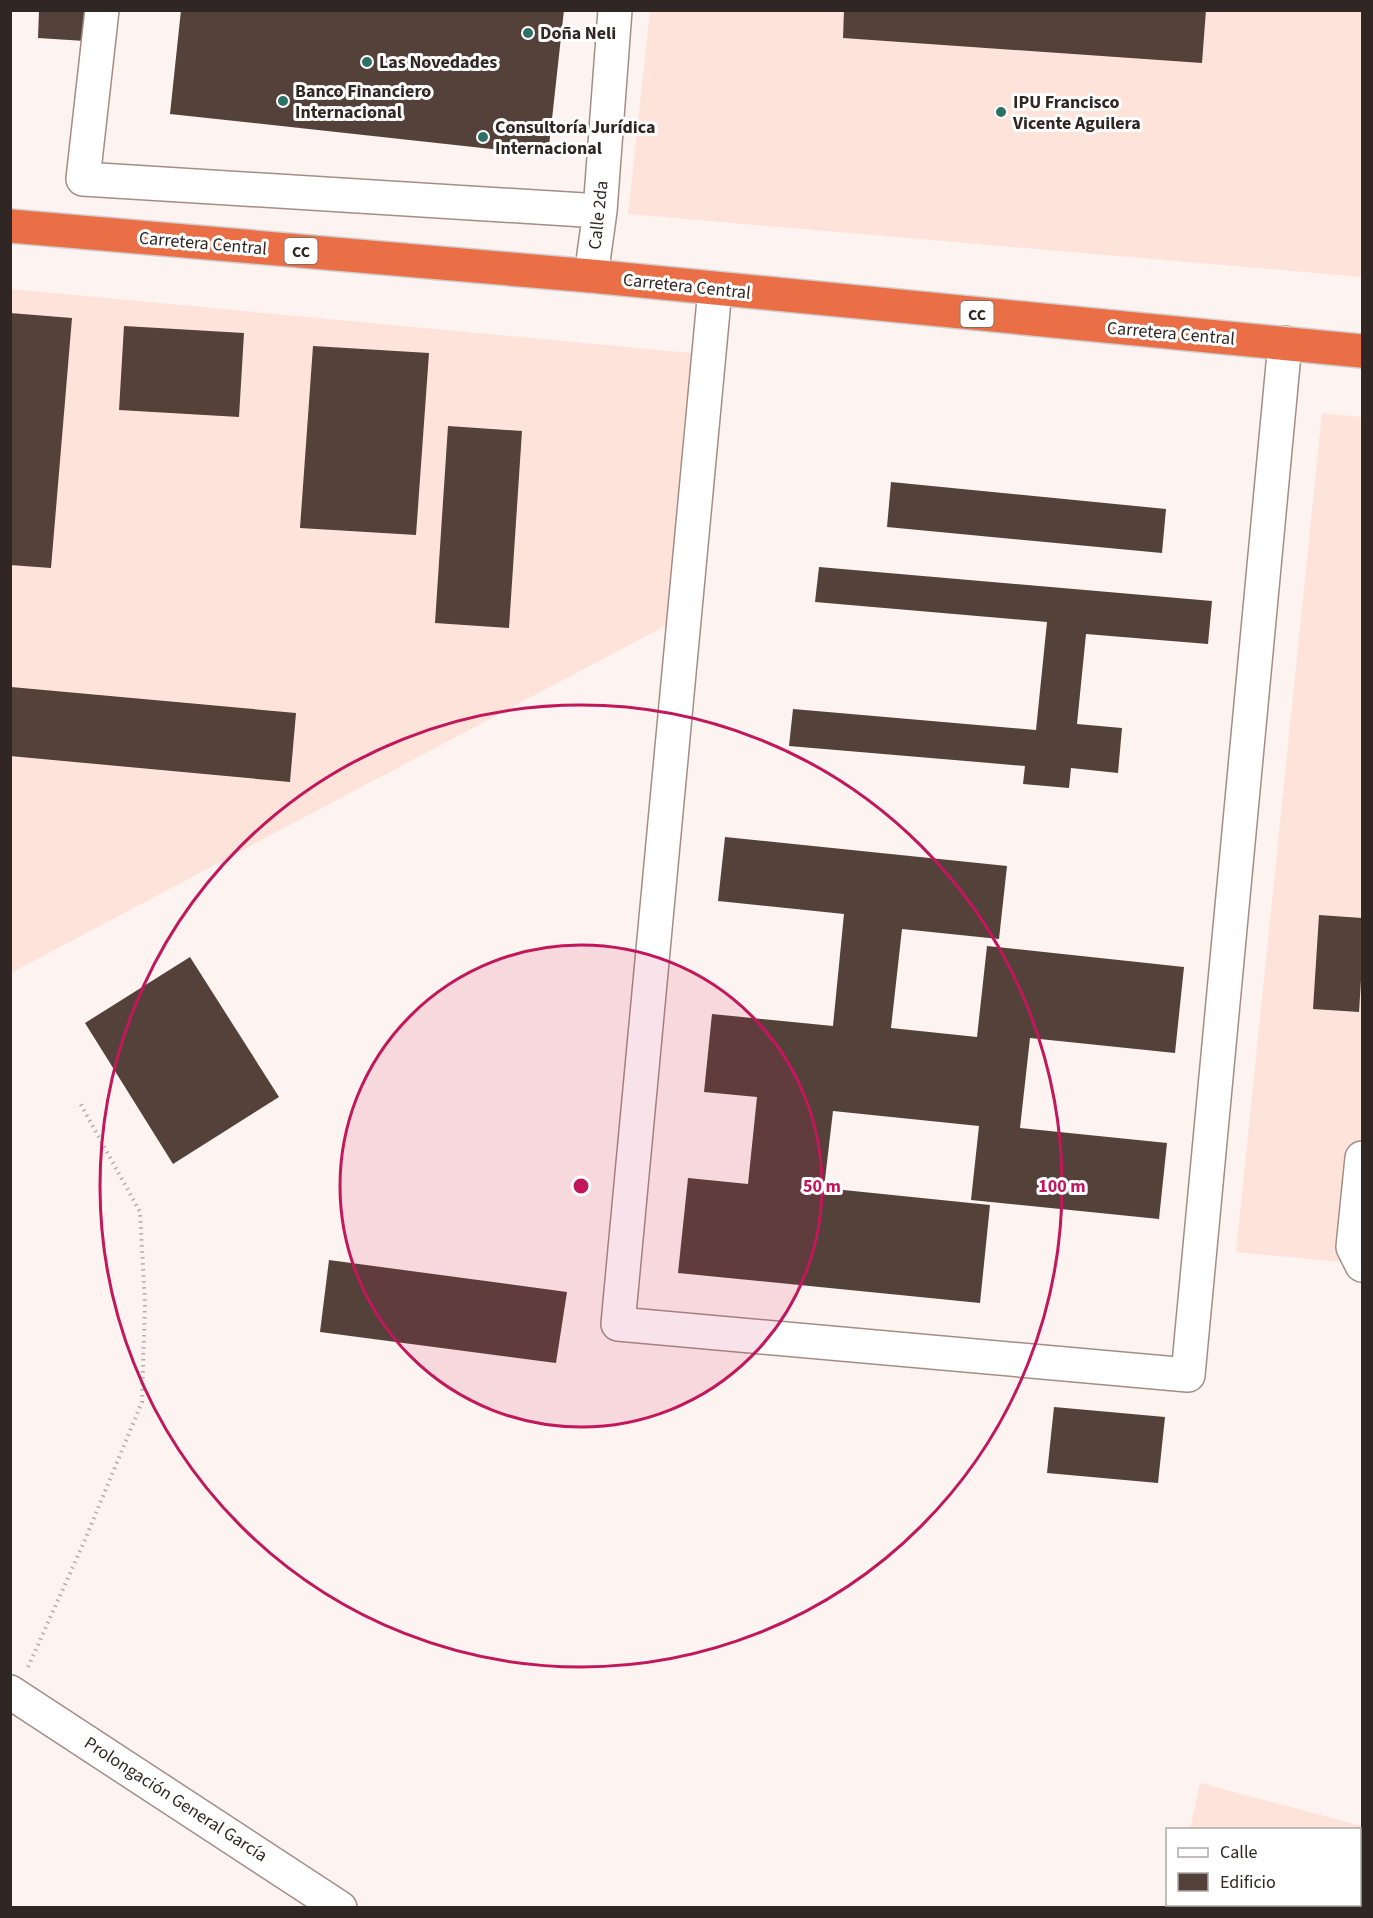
<svg xmlns="http://www.w3.org/2000/svg" width="1373" height="1918" font-family="'Source Sans 3',sans-serif">
<style>
.built{fill:#fee3db}
.building{fill:#54413a}
.lines{fill:none;stroke-linecap:round;stroke-linejoin:round}
.minor-casing{stroke:#a38d86;stroke-width:36}
.highway-casing{stroke:#d1cfcf;stroke-width:36}
.path{stroke:#b6aca9;stroke-width:4;stroke-dasharray:1.5 4.5;stroke-linecap:butt}
.minor{stroke:#fff;stroke-width:33}
.highway{stroke:#ea6f47;stroke-width:33}
.ring{fill:none;stroke:#c2185b;stroke-width:3}
.poi-dot{fill:#2d7164;stroke:#fff;stroke-width:2}
.labels{text-anchor:middle;stroke-width:6;stroke-linejoin:round;paint-order:stroke}
.shield{fill:#fff;stroke:#6e6866;stroke-width:1.5}
.shield-label{font-size:16px;font-weight:bold;fill:#302724}
.poi-label{font-size:18px;font-weight:bold;fill:#302724;stroke:#fff;text-anchor:start}
.street-label{font-size:18px;fill:#302724;stroke:#fff}
.centre{fill:#c2185b;stroke:#fff;stroke-width:3}
.ring-label{font-size:18px;text-anchor:middle;font-weight:bold;fill:#c2185b;stroke:#fff;stroke-width:6;stroke-linejoin:round;paint-order:stroke}
</style>
<rect width="100%" height="100%" fill="#fdf3f0"/>
<path class="built" d="M 650,11 L 1362,11 L 1362,277 L 628,214 Z
M 11,289 L 701,354 L 667,625 L 11,973 Z
M 1322,413 L 1362,417 L 1362,1264 L 1236,1252 Z
M 1200,1783 L 1362,1826 L 1362,1907 L 1173,1907 L 1174,1904 L 1360,1904 L 1360,1830 L 1190,1829 Z"/>
<path class="building" d="M 39,10 L 86,10 L 85,41 L 38,38 Z
M 181,10 L 564,10 L 548,155 L 170,114 Z
M 844,10 L 1206,10 L 1202,63 L 843,38 Z
M 10,313 L 72,318 L 51,568 L 10,565 Z
M 124,326 L 244,333 L 239,417 L 119,410 Z
M 313,346 L 429,353 L 416,535 L 300,528 Z
M 448,426 L 522,431 L 509,628 L 435,623 Z
M 891,482 L 1166,509 L 1162,553 L 887,527 Z
M 819,567 L 1212,601 L 1208,644 L 1086,634 L 1077,724 L 1122,728 L 1118,773 L 1071,768 L 1069,788 L 1023,784 L 1025,766 L 789,746 L 793,709 L 1036,730 L 1047,622 L 815,602 Z
M 11,687 L 296,713 L 290,782 L 10,756 Z
M 725,837 L 1007,866 L 999,939 L 902,929 L 891,1028 L 977,1037 L 987,946 L 1184,967 L 1175,1053 L 1030,1038 L 1020,1128 L 1167,1143 L 1159,1219 L 971,1200 L 979,1126 L 833,1111 L 824,1188 L 990,1205 L 980,1303 L 678,1273 L 688,1178 L 748,1184 L 757,1097 L 704,1092 L 712,1014 L 833,1026 L 844,914 L 718,901 Z
M 1319,915 L 1362,918 L 1362,964 L 1359,1012 L 1313,1009 Z
M 190,957 L 279,1097 L 173,1164 L 85,1023 Z
M 329,1260 L 567,1292 L 556,1363 L 320,1332 Z
M 1054,1407 L 1165,1417 L 1158,1483 L 1047,1473 Z"/>
<g class="lines">
<g class="minor-casing">
<path id="minor" d="M 102,10 L 83,179 L 600,211
M 591,276 L 600,211 L 615,10
M 715,289 L 618,1324 L 1188,1375 L 1285,343
M 1362,1158 L 1353,1247 L 1362,1265
M 10,1692 L 340,1908"/>
</g>
<g class="highway-casing">
<path id="highway" d="M 10,226 L 591,276 L 1362,351"/>
</g>
<path class="path" d="M 28,1667 L 84,1542 L 142,1402 L 145,1303 L 140,1212 L 79,1101"/>
<use href="#minor" class="minor"/>
<use href="#highway" class="highway"/>
</g>
<circle cx="581" cy="1186" r="241" fill="#c2185b" fill-opacity=".12"/>
<g class="ring">
<circle cx="581" cy="1186" r="241"/>
<circle cx="581" cy="1186" r="481"/>
</g>
<g class="poi-dot">
<circle cx="528" cy="33" r="6"/>
<circle cx="367" cy="62" r="6"/>
<circle cx="283" cy="101" r="6"/>
<circle cx="1001" cy="112" r="6"/>
<circle cx="483" cy="137" r="6"/>
</g>
<g class="labels">
<g class="shield">
<rect x="284.5" y="238" width="33" height="26" rx="4.5"/>
<rect x="960.5" y="301" width="33" height="26" rx="4.5"/>
</g>
<g class="shield-label">
<text x="301" y="257">CC</text>
<text x="977" y="320">CC</text>
</g>
<g class="poi-label">
<text x="540" y="39">Doña Neli</text>
<text x="379" y="68">Las Novedades</text>
<text x="295" y="97">Banco Financiero<tspan x="295" dy="21">Internacional</tspan></text>
<text x="1013" y="108">IPU Francisco<tspan x="1013" dy="21">Vicente Aguilera</tspan></text>
<text x="495" y="133">Consultoría Jurídica<tspan x="495" dy="21">Internacional</tspan></text>
</g>
<g class="street-label">
<text transform="translate(598 215) rotate(-84)" y="6">Calle 2da</text>
<text transform="translate(203 243) rotate(5)" y="6">Carretera Central</text>
<text transform="translate(687 286) rotate(6)" y="6">Carretera Central</text>
<text transform="translate(1171 333) rotate(5)" y="6">Carretera Central</text>
<text transform="translate(176 1799) rotate(33)" y="6">Prolongación General García</text>
</g>
</g>
<circle cx="581" cy="1186" r="9" class="centre"/>
<g class="ring-label">
<text x="822" y="1192">50 m</text>
<text x="1062" y="1192">100 m</text>
</g>
<rect width="1373" height="1918" fill="none" stroke="#302724" stroke-width="24"/>
<rect x="1166" y="1828" width="195" height="78" fill="#ffffff" stroke="#aca9a7" stroke-width="1.5"/>
<rect x="1178" y="1848" width="30" height="9" fill="#ffffff" stroke="#aca9a7" stroke-width="1.5"/>
<text x="1220" y="1858" font-size="18" fill="#302724">Calle</text>
<rect x="1178" y="1873" width="30" height="18" fill="#54413a" stroke="#aca9a7" stroke-width="1.5"/>
<text x="1220" y="1888" font-size="18" fill="#302724">Edificio</text>
</svg>
